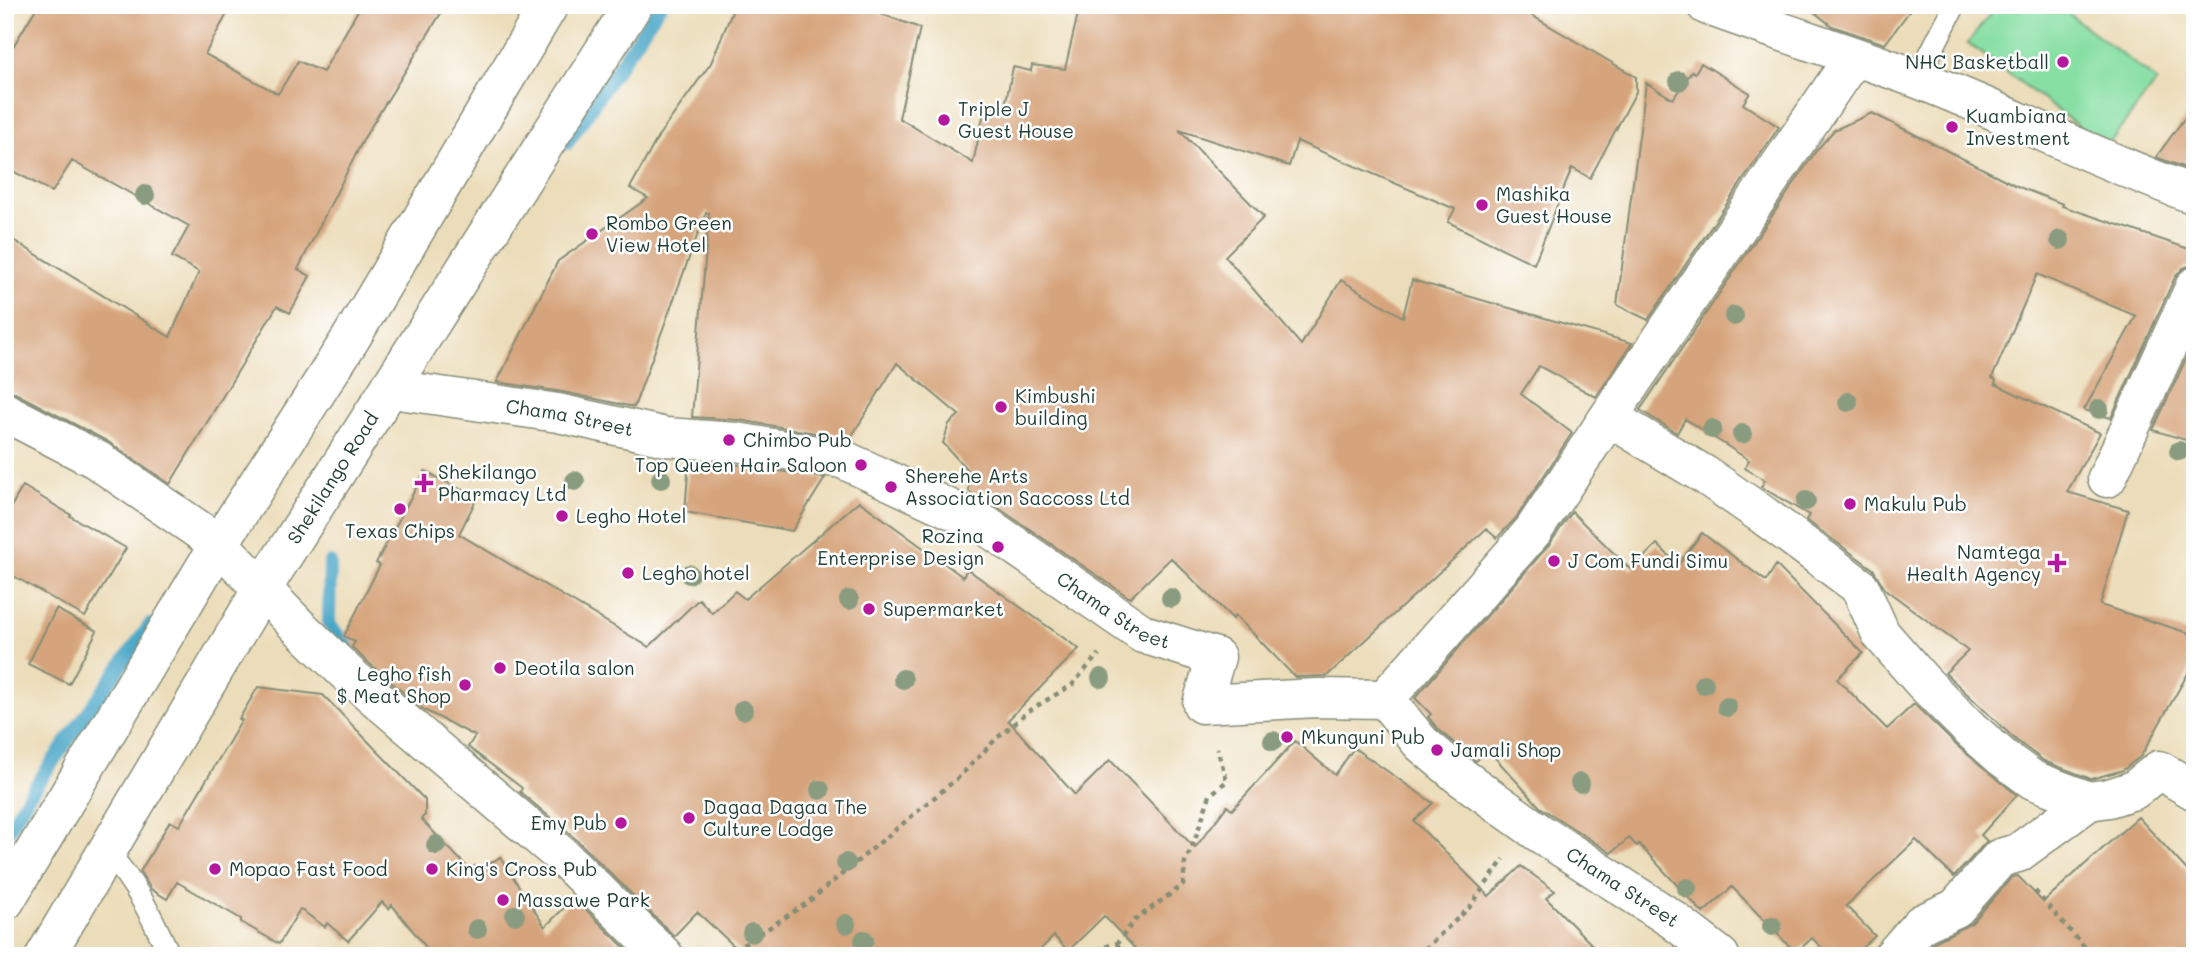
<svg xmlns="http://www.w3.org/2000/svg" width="2200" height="961" font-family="Mali,sans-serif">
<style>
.pitch{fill:#88dfa4;stroke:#548e6c;stroke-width:2}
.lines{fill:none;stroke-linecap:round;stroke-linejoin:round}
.stream{stroke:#48a6c7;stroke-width:14}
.building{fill:#d6a47c}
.service-casing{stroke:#868d77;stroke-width:24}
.minor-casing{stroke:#868d77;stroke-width:41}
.secondary-casing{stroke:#868d77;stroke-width:41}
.path{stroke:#868d77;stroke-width:4.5;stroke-dasharray:5 5;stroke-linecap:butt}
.service{stroke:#fff;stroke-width:21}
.minor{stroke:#fff;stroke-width:38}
.secondary{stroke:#fff;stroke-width:38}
.tree{fill:#8a9c80}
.poi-dot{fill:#b5179e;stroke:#fff;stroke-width:2.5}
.labels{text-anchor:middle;stroke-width:5;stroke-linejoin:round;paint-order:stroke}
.poi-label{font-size:19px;fill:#1f3d34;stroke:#fff;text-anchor:start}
.street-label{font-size:19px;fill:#1f3d34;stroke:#fff}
</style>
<rect width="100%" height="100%" fill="#fff"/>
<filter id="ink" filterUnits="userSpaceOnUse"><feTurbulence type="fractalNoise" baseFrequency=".0143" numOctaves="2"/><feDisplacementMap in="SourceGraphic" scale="14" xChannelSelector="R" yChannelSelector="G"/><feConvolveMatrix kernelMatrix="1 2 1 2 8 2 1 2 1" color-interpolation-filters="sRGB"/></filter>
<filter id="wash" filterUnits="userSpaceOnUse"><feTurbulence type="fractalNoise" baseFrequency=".00686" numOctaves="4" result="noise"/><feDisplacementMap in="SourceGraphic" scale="28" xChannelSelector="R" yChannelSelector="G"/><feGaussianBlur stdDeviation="1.57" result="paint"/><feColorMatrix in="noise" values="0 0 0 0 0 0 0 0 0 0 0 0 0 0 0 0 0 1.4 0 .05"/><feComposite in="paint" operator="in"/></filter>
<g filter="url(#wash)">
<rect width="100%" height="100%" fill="#ecddba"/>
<path class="pitch" d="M 1997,5 L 2057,5 L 2157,81 L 2106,147 L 1968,43 Z"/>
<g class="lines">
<path class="stream" d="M 567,143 L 660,5
M 330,563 L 329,624 L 353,654
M 5,836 L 29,795 L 150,625"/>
</g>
<g id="blocks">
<path class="building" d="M 38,5 L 232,5 L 205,54 L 278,94 L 298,61 L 323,72 L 361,5 L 446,5 L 364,138 L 298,269 L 310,276 L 290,313 L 277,306 L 170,484 L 107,441 L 15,393 L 5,390 L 5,235 L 170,337 L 199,272 L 172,257 L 189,226 L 72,161 L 52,192 L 5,167 L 5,60 Z
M 735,5 L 856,5 L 920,28 L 899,118 L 973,163 L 986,103 L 1005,106 L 1013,67 L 1031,71 L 1032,65 L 1065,69 L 1080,5 L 1514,5 L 1636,77 L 1636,92 L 1590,178 L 1572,168 L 1534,264 L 1448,222 L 1455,209 L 1297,141 L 1289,166 L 1179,130 L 1264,217 L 1225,256 L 1301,345 L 1341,280 L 1403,317 L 1412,280 L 1632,343 L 1596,397 L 1539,366 L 1521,394 L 1572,433 L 1516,518 L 1497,538 L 1486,529 L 1327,676 L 1295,677 L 1235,615 L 1233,619 L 1171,558 L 1130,598 L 997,507 L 974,496 L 969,491 L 969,472 L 943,443 L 949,424 L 959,415 L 897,363 L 850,439 L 739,420 L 692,417 L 709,213 L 706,212 L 634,407 L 563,392 L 497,382 L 558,261 L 648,198 L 630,188 L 659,135 L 711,63 Z
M 1805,5 L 1914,5 L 1885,44 L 1832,26 Z
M 1701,63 L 1750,93 L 1743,104 L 1779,127 L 1648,320 L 1617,305 L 1646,83 L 1673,99 L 1692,71 L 1695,73 Z
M 2195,104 L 2195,172 L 2156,157 Z
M 1872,113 L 2019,187 L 2063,204 L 2062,206 L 2195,251 L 2195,264 L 2183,268 L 2175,277 L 2111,418 L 2084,410 L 2136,316 L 2037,274 L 1992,378 L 1996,380 L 1995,384 L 2100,433 L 2067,492 L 2128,510 L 2100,605 L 2195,635 L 2195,661 L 2141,756 L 2123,770 L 2091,779 L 2044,761 L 2017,741 L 1945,673 L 1968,651 L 1885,589 L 1873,569 L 1806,520 L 1809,515 L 1761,487 L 1765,480 L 1745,468 L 1749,460 L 1685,419 L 1677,433 L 1640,410 L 1816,151 L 1834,130 Z
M 2195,339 L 2195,443 L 2153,430 Z
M 689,461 L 733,464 L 825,478 L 792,531 L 685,512 Z
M 425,471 L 477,498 L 459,534 L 649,647 L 699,599 L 712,613 L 735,591 L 745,599 L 859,501 L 963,577 L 967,569 L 1079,649 L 1008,720 L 1075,795 L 1110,760 L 1195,848 L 1227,806 L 1232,810 L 1295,741 L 1335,775 L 1354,748 L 1433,803 L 1414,821 L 1489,896 L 1521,866 L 1555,891 L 1546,898 L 1603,956 L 1142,956 L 1104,916 L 1068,951 L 1054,936 L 1034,956 L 745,956 L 697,912 L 674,936 L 578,841 L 520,792 L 522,788 L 468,747 L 475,736 L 424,710 L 364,659 L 352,647 L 355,642 L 344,636 L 380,565 L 376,563 Z
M 23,486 L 71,515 L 70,516 L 126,548 L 85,617 L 5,571 L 5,517 Z
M 1572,512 L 1631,570 L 1657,544 L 1678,565 L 1702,533 L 1766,581 L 1776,565 L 1863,653 L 1837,679 L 1887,729 L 1914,704 L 1956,745 L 2017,795 L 1981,835 L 1987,841 L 1954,877 L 1916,840 L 1846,906 L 1875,936 L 1853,956 L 1830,956 L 1812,938 L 1796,953 L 1732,887 L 1703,913 L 1639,844 L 1637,846 L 1629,838 L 1611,853 L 1540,807 L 1488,750 L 1476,761 L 1473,759 L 1437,728 L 1428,717 L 1431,714 L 1415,698 L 1549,545 Z
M 56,609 L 97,631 L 69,684 L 28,664 Z
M 258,687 L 323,695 L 425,800 L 425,815 L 421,819 L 470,870 L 475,866 L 479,871 L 500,857 L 545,927 L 574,898 L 633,956 L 433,956 L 392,905 L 389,909 L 382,902 L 348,941 L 327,923 L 325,927 L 300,909 L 279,944 L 241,922 L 241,919 L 177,882 L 167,899 L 151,889 L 140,872 L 170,821 L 179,826 L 242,720 L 239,719 Z
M 2138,817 L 2195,879 L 2195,956 L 1922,956 L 1934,942 L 1972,923 L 2012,877 L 2018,876 L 2043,902 Z"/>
</g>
</g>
<g filter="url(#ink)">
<use href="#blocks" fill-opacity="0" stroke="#868d77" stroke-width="2"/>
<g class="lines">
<g class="service-casing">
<path id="service" d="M 1917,79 L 1955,5
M 107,852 C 135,881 153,919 170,956"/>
</g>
<g class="minor-casing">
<g id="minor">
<path d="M 1706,5 C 1776,31 1848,53 1918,79 C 2011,115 2101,161 2195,195"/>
<path id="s1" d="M 392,389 L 558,413 L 666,437 L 736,442 L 842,459 L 985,525 L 1143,634 L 1216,657 L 1202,704 L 1317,698 L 1385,699 L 1421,743 L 1460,776 L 1538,832 L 1672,919 L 1720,956"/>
<path d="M 5,412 L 97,460 L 219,544 L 297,625 L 349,675 L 563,857 L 664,956"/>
<path d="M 1610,418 L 1708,477 L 1763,515 L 1860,587 L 1881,634 L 1923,682 L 1970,729 L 2003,758 L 2033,780 L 2089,801 L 2109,798 L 2134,790 L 2159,770 L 2195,791"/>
<path d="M 2107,478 L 2195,286"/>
<path d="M 1385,699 L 1533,531 L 1632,382 L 1853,58"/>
<path d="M 1893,956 L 1921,924 L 1956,908 L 2000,858 L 2018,853 L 2089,801"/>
</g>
</g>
<g class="secondary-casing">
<g id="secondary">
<path d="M 5,901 L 219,544 L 351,338 L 549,5"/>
<path id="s2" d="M 45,956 L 262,589 L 633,5"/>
</g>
</g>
<path class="path" d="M 2035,891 L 2092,956
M 1117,943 L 1122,956
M 726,956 L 807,903 L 959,777 L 995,740 L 1030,710 L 1072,685 L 1099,654
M 1077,956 L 1117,943 L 1136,919 L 1183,885 L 1185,862 L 1193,845 L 1210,795 L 1227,781 L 1217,748
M 1417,956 L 1469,908 L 1504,859"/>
<use href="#service" class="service"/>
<use href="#minor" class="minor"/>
<use href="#secondary" class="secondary"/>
</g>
<g class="tree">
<circle cx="1679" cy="81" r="10"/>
<circle cx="145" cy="195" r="10"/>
<circle cx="2060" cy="240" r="10"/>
<circle cx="1734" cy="316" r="10"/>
<circle cx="1848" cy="402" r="10"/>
<circle cx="2099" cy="409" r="10"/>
<circle cx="1712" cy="429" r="10"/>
<circle cx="1742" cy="434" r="10"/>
<circle cx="2179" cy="451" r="10"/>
<circle cx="661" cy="479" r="10"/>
<circle cx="575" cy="481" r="10"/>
<circle cx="1806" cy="501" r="10"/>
<circle cx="689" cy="574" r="10"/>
<circle cx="1171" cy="598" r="10"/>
<circle cx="849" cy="600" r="10"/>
<circle cx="1101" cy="678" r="10"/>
<circle cx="903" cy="679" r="10"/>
<circle cx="1704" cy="684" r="10"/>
<circle cx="1727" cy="707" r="10"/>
<circle cx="743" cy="710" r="10"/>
<circle cx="1273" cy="741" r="10"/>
<circle cx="1580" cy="783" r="10"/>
<circle cx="820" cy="790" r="10"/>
<circle cx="436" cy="845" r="10"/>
<circle cx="846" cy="863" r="10"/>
<circle cx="1687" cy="888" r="10"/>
<circle cx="515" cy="915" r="10"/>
<circle cx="846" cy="924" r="10"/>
<circle cx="1772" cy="926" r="10"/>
<circle cx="477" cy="929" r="10"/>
<circle cx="752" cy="933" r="10"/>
<circle cx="864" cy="940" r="10"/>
</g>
</g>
<g class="poi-dot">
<circle cx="2063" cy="62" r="7"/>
<circle cx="944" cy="120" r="7"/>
<circle cx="1952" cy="127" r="7"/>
<circle cx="1482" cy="205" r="7"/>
<circle cx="592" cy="234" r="7"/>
<circle cx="1001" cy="407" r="7"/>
<circle cx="729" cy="440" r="7"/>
<circle cx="861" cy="465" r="7"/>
<path d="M420.5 472.5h7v7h7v7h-7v7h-7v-7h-7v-7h7z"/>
<circle cx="891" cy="487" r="7"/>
<circle cx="1850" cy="504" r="7"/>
<circle cx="400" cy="509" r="7"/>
<circle cx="562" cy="516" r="7"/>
<circle cx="998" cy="547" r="7"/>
<circle cx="1554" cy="561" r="7"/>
<path d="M2053.5 552.5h7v7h7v7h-7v7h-7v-7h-7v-7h7z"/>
<circle cx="628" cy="573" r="7"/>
<circle cx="869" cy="609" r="7"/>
<circle cx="500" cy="668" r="7"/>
<circle cx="465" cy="685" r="7"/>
<circle cx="1287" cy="737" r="7"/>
<circle cx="1437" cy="750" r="7"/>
<circle cx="689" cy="818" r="7"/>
<circle cx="621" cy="823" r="7"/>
<circle cx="215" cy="869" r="7"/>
<circle cx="432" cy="869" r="7"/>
<circle cx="503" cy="900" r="7"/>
</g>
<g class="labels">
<g class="poi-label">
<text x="2049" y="69" text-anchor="end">NHC Basketball</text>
<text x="958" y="116">Triple J<tspan x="958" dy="22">Guest House</tspan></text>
<text x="1966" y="123">Kuambiana<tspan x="1966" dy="22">Investment</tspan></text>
<text x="1496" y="201">Mashika<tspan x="1496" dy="22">Guest House</tspan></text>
<text x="606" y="230">Rombo Green<tspan x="606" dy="22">View Hotel</tspan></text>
<text x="1015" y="403">Kimbushi<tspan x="1015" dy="22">building</tspan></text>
<text x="743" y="447">Chimbo Pub</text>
<text x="847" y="472" text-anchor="end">Top Queen Hair Saloon</text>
<text x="438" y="479">Shekilango<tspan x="438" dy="22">Pharmacy Ltd</tspan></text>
<text x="905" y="483">Sherehe Arts<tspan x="905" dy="22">Association Saccoss Ltd</tspan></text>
<text x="1864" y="511">Makulu Pub</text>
<text x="576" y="523">Legho Hotel</text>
<text x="400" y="538" text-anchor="middle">Texas Chips</text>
<text x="984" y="543" text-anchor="end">Rozina<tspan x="984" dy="22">Enterprise Design</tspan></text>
<text x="2041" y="559" text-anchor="end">Namtega<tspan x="2041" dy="22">Health Agency</tspan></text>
<text x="1568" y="568">J Com Fundi Simu</text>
<text x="642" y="580">Legho hotel</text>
<text x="883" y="616">Supermarket</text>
<text x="514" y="675">Deotila salon</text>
<text x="451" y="681" text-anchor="end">Legho fish<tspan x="451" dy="22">$ Meat Shop</tspan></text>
<text x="1301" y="744">Mkunguni Pub</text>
<text x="1451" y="757">Jamali Shop</text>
<text x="703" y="814">Dagaa Dagaa The<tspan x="703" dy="22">Culture Lodge</tspan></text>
<text x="607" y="830" text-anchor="end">Emy Pub</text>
<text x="229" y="876">Mopao Fast Food</text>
<text x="446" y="876">King's Cross Pub</text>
<text x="517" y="907">Massawe Park</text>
</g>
<g class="street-label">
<text dy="7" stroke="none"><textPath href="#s1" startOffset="180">Chama Street</textPath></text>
<text dy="7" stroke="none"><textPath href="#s2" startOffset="558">Shekilango Road</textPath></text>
<text dy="7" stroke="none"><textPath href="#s1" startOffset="768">Chama Street</textPath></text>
<text dy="7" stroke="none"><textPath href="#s1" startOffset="1419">Chama Street</textPath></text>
</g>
</g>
<rect width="2200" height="961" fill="none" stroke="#fff" stroke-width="28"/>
</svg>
